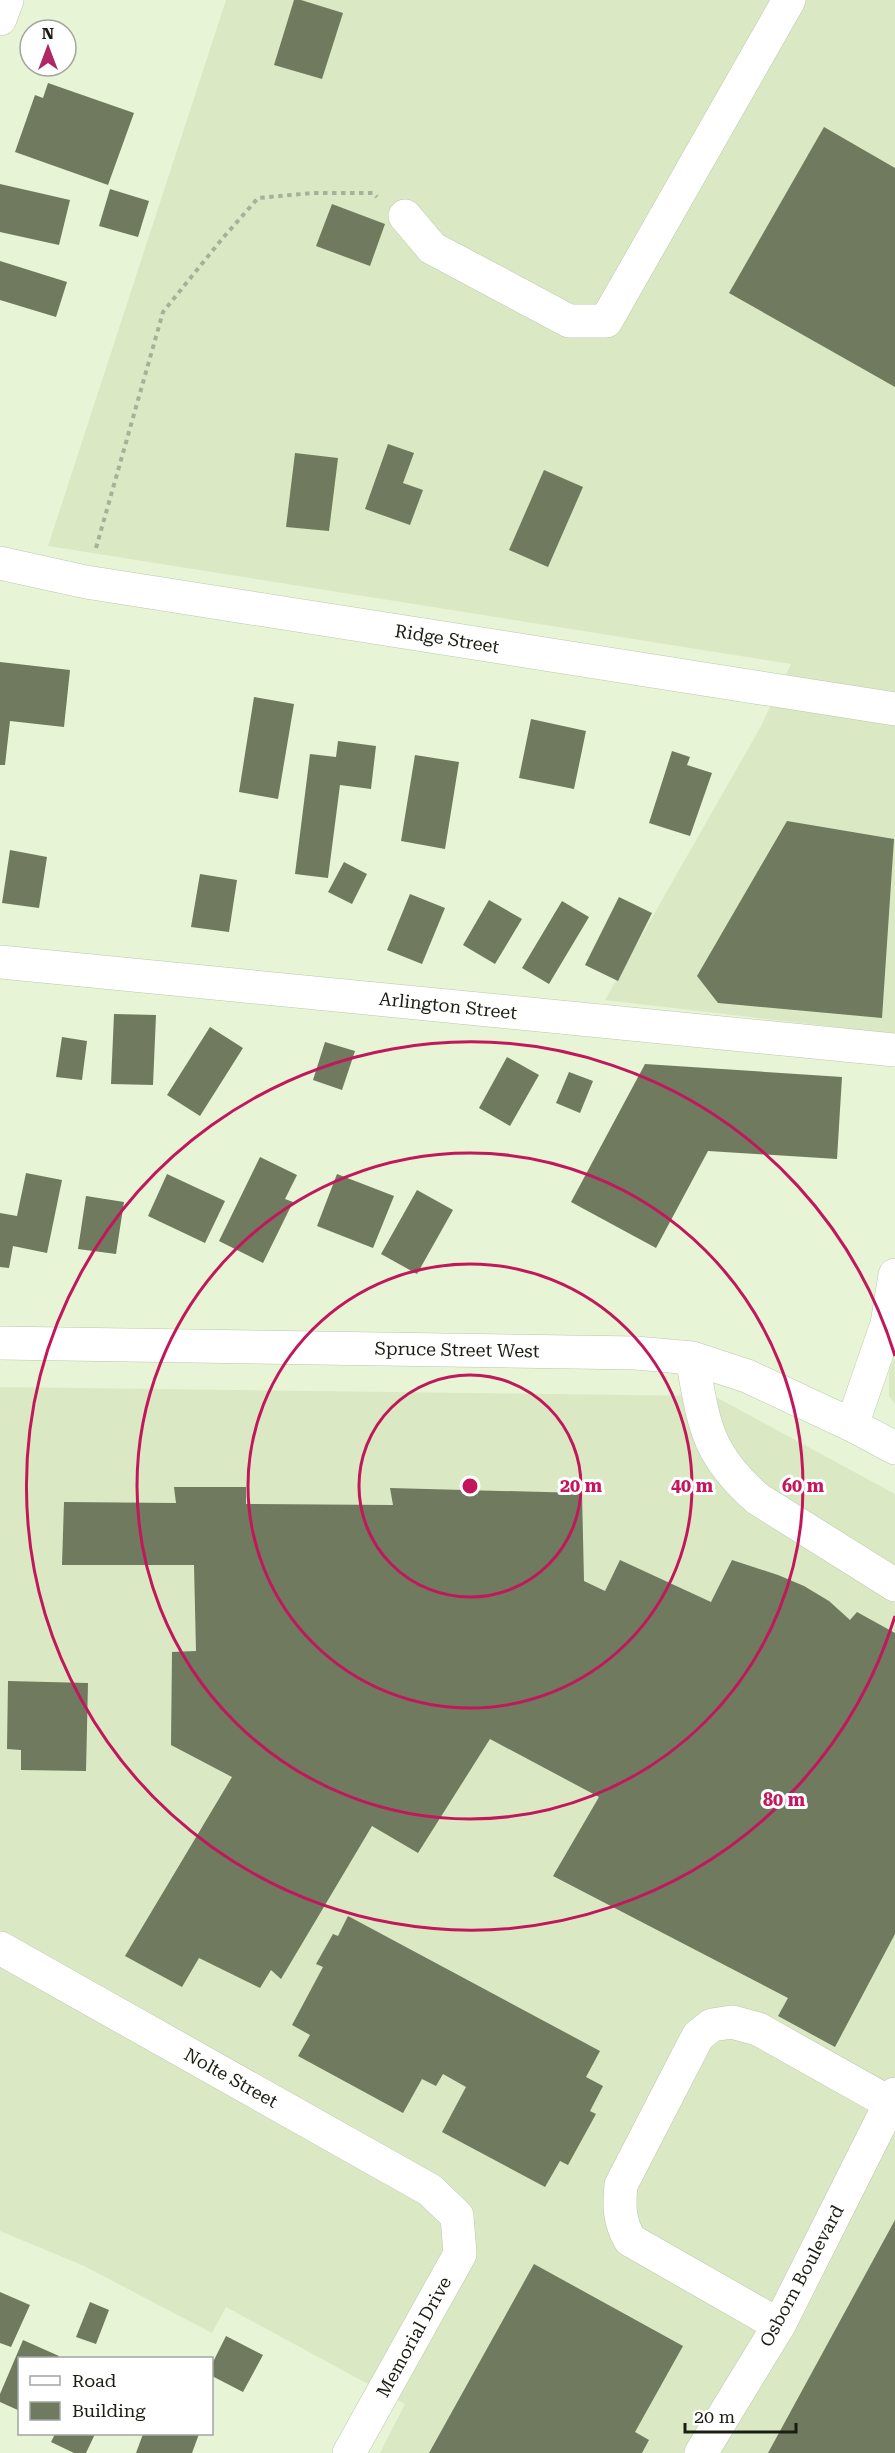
<svg xmlns="http://www.w3.org/2000/svg" width="895" height="2453" font-family="'Roboto Serif',serif">
<style>
.built{fill:#dae9c4}
.building{fill:#6f7a5f}
.lines{fill:none;stroke-linecap:round;stroke-linejoin:round}
.minor-casing{stroke:#bcc8aa;stroke-width:34}
.path{stroke:#a7b199;stroke-width:4;stroke-dasharray:4.5 4.5;stroke-linecap:butt}
.minor{stroke:#fff;stroke-width:33}
.ring{fill:none;stroke:#c2185b;stroke-width:3}
.labels{text-anchor:middle;stroke-width:6;stroke-linejoin:round;paint-order:stroke}
.street-label{font-size:18px;fill:#1a1e13;stroke:#fff}
.centre{fill:#c2185b;stroke:#fff;stroke-width:3}
.ring-label{font-size:18px;text-anchor:middle;font-weight:bold;fill:#c2185b;stroke:#fff;stroke-width:6;stroke-linejoin:round;paint-order:stroke}
</style>
<rect width="100%" height="100%" fill="#e7f4d6"/>
<path class="built" d="M 226,0 L 895,0 L 895,1034 L 605,1000 L 760,728 L 791,664 L 48,546 Z
M 895,1357 L 895,1404 L 889,1396 L 889,1372 Z
M 0,1387 L 714,1396 L 895,1494 L 895,2453 L 380,2453 L 405,2404 L 226,2307 L 212,2333 L 84,2266 L 0,2231 Z"/>
<path class="building" d="M 294,0 L 301,0 L 343,13 L 322,79 L 274,65 Z
M 48,83 L 134,113 L 108,185 L 15,152 L 35,95 L 43,98 Z
M 824,127 L 895,168 L 895,387 L 729,293 Z
M 0,184 L 70,200 L 59,245 L 0,232 Z
M 110,189 L 149,201 L 138,237 L 99,226 Z
M 332,204 L 385,224 L 370,266 L 316,246 Z
M 0,261 L 67,282 L 56,317 L 0,300 Z
M 388,444 L 414,453 L 403,483 L 423,490 L 410,525 L 365,509 Z
M 295,453 L 338,458 L 329,531 L 286,527 Z
M 544,470 L 583,487 L 548,567 L 509,550 Z
M 0,662 L 70,670 L 64,727 L 10,721 L 5,765 L 0,765 Z
M 254,697 L 294,704 L 278,799 L 239,792 Z
M 531,719 L 586,731 L 574,789 L 519,778 Z
M 338,741 L 376,746 L 371,789 L 340,785 L 328,878 L 295,874 L 310,754 L 336,757 Z
M 672,751 L 690,757 L 687,765 L 712,773 L 690,836 L 649,823 Z
M 415,755 L 459,762 L 445,849 L 401,841 Z
M 787,821 L 894,839 L 882,1018 L 718,1003 L 697,976 Z
M 10,850 L 47,857 L 39,908 L 2,903 Z
M 344,862 L 367,874 L 352,904 L 328,892 Z
M 200,874 L 237,880 L 229,932 L 191,927 Z
M 410,894 L 445,908 L 422,964 L 387,950 Z
M 619,897 L 652,913 L 618,981 L 585,965 Z
M 489,900 L 522,919 L 495,964 L 463,945 Z
M 562,901 L 589,917 L 549,984 L 522,968 Z
M 114,1014 L 156,1015 L 153,1085 L 111,1084 Z
M 210,1027 L 243,1048 L 200,1116 L 167,1095 Z
M 62,1037 L 87,1041 L 82,1080 L 56,1077 Z
M 325,1042 L 355,1051 L 342,1090 L 313,1080 Z
M 507,1057 L 539,1075 L 510,1126 L 479,1108 Z
M 645,1064 L 842,1077 L 837,1159 L 708,1151 L 656,1248 L 571,1202 Z
M 569,1072 L 593,1081 L 580,1113 L 556,1103 Z
M 260,1157 L 297,1175 L 285,1199 L 293,1202 L 263,1263 L 219,1241 Z
M 26,1173 L 62,1180 L 47,1253 L 13,1246 L 9,1268 L 0,1267 L 0,1213 L 17,1216 Z
M 167,1174 L 225,1201 L 205,1243 L 148,1216 Z
M 337,1174 L 394,1196 L 373,1248 L 317,1226 Z
M 417,1190 L 453,1210 L 417,1274 L 381,1254 Z
M 86,1196 L 124,1202 L 116,1254 L 78,1249 Z
M 174,1487 L 246,1487 L 246,1504 L 393,1505 L 390,1488 L 582,1493 L 584,1581 L 605,1591 L 620,1560 L 711,1602 L 732,1560 L 778,1575 L 804,1586 L 829,1601 L 850,1620 L 857,1612 L 895,1633 L 895,1934 L 835,2047 L 778,2016 L 788,1998 L 553,1876 L 599,1797 L 490,1739 L 418,1853 L 372,1826 L 281,1979 L 271,1970 L 260,1988 L 199,1958 L 182,1987 L 125,1956 L 232,1777 L 171,1745 L 172,1652 L 196,1651 L 194,1565 L 62,1565 L 64,1502 L 176,1503 Z
M 8,1681 L 88,1683 L 86,1771 L 21,1770 L 21,1750 L 7,1749 Z
M 348,1916 L 600,2051 L 586,2077 L 603,2086 L 590,2111 L 596,2114 L 568,2165 L 560,2161 L 545,2187 L 442,2132 L 466,2087 L 443,2074 L 436,2086 L 422,2079 L 403,2113 L 298,2056 L 310,2035 L 292,2025 L 323,1967 L 316,1964 L 333,1934 L 338,1936 Z
M 895,2220 L 895,2453 L 768,2453 Z
M 534,2264 L 683,2346 L 635,2432 L 649,2440 L 642,2453 L 429,2453 Z
M 0,2292 L 30,2305 L 11,2347 L 0,2343 Z
M 90,2302 L 109,2310 L 96,2344 L 76,2337 Z
M 226,2336 L 263,2355 L 243,2392 L 212,2376 L 212,2364 Z
M 23,2340 L 59,2356 L 58,2358 L 20,2358 L 20,2411 L 0,2402 L 0,2394 Z
M 55,2434 L 95,2434 L 86,2453 L 74,2453 L 51,2442 Z
M 143,2434 L 199,2434 L 192,2453 L 136,2453 Z"/>
<g class="lines">
<g class="minor-casing">
<path id="minor" d="M 0,19 L 7,0
M 405,216 L 432,248 L 569,321 L 606,321 L 789,0
M 0,563 L 86,582 L 895,709
M 0,962 L 895,1050
M 0,1343 L 636,1353 L 692,1358 L 747,1376 L 852,1425 L 895,1448
M 692,1358 C 704,1423 705,1453 758,1499 L 895,1585
M 852,1425 L 887,1324 L 895,1275
M 0,1948 L 430,2190 L 457,2216 L 460,2254 L 349,2453
M 779,2325 L 630,2240 C 619,2221 619,2206 621,2185 L 698,2036 L 712,2025 L 732,2022 L 758,2029 L 890,2103
M 701,2453 L 779,2325 L 895,2094"/>
</g>
<path class="path" d="M 96,548 L 163,312 L 222,239 L 258,198 L 313,193 L 373,193 L 377,197"/>
<use href="#minor" class="minor"/>
</g>
<g class="ring">
<circle cx="470" cy="1486" r="111"/>
<circle cx="470" cy="1486" r="222"/>
<circle cx="470" cy="1486" r="333"/>
<path d="M895 1616A444 444 0 1 1 895 1356"/>
</g>
<g class="labels">
<g class="street-label">
<text transform="translate(447 639) rotate(9)" y="6">Ridge Street</text>
<text transform="translate(448 1006) rotate(6)" y="6">Arlington Street</text>
<text transform="translate(457 1350) rotate(1)" y="6">Spruce Street West</text>
<text transform="translate(231 2078) rotate(29)" y="6">Nolte Street</text>
<text transform="translate(802 2276) rotate(-62)" y="6">Osborn Boulevard</text>
<text transform="translate(414 2337) rotate(-61)" y="6">Memorial Drive</text>
</g>
</g>
<circle cx="470" cy="1486" r="9" class="centre"/>
<g class="ring-label">
<text x="581" y="1492">20 m</text>
<text x="692" y="1492">40 m</text>
<text x="803" y="1492">60 m</text>
<text x="784" y="1806">80 m</text>
</g>
<rect x="18" y="2357" width="195" height="78" fill="#ffffff" stroke="#a3a5a1" stroke-width="1.5"/>
<rect x="30" y="2376" width="30" height="9" fill="#ffffff" stroke="#a3a5a1" stroke-width="1.5"/>
<text x="72" y="2387" font-size="18" fill="#1a1e13">Road</text>
<rect x="30" y="2402" width="30" height="18" fill="#6f7a5f" stroke="#a3a5a1" stroke-width="1.5"/>
<text x="72" y="2417" font-size="18" fill="#1a1e13">Building</text>
<g transform="translate(48 48)"><circle r="28" fill="#ffffff" stroke="#a3a5a1" stroke-width="1.5"/>
<path d="M0-4.5L10 22L0 15L-10 22Z" fill="#b12664"/>
<text y="-9" font-size="16" font-weight="bold" text-anchor="middle" fill="#1a1e13">N</text>
</g>
<path d="M685 2423v9h111v-9" fill="none" stroke="#1a1e13" stroke-width="3"/>
<text x="694" y="2423" font-size="18" fill="#1a1e13" stroke="#ffffff" stroke-width="4.5" paint-order="stroke">20 m</text>
</svg>
